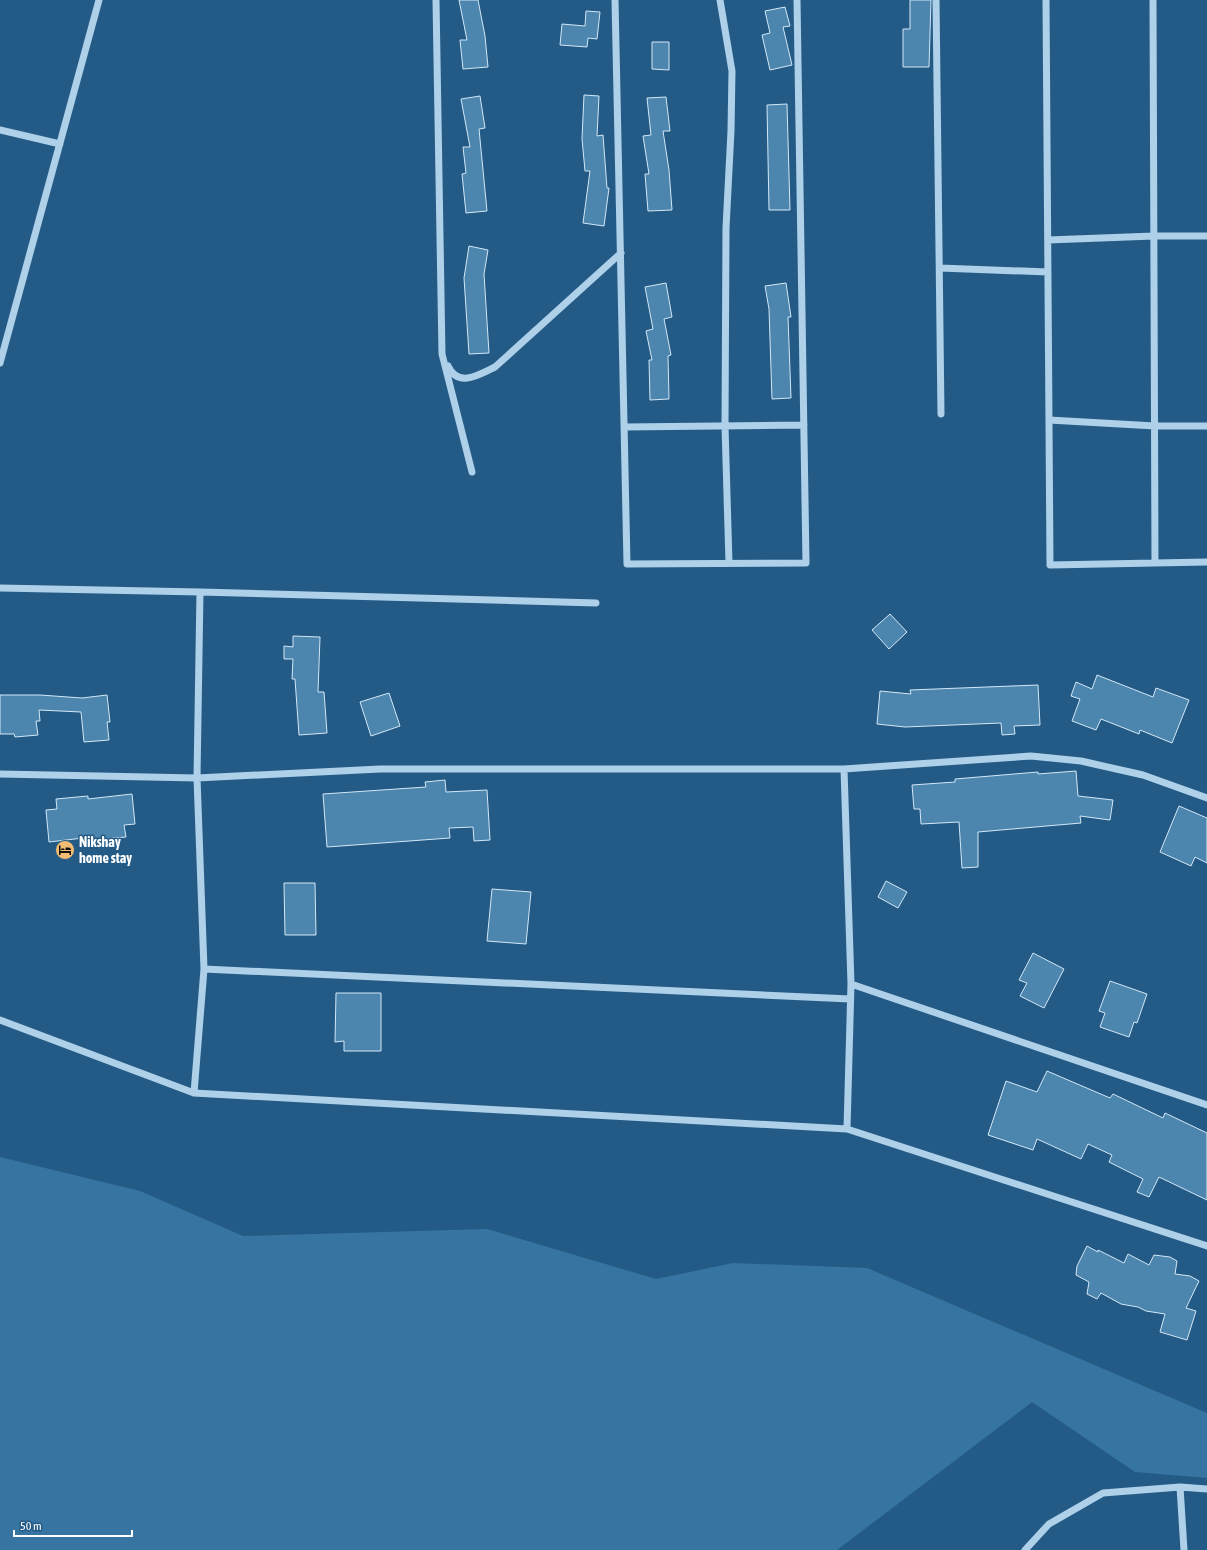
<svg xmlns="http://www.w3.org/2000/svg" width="1207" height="1550" font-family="'Asap Condensed',sans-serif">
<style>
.green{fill:#3674a2}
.building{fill:#4c85ae;stroke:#d3e8f7}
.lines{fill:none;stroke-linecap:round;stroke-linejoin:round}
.minor{stroke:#afd0e9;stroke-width:7}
.labels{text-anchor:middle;stroke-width:3;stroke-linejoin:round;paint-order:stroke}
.poi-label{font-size:14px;font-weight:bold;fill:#fff;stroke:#245b86;text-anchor:start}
</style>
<rect width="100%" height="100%" fill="#245b86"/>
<path class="green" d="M 0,1157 L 140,1191 L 243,1236 L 487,1229 L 656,1279 L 733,1263 L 867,1268 L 1207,1413 L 1207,1478 L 1135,1472 L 1032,1402 L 837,1550 L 0,1550 Z"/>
<path class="building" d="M 459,0 L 478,0 L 485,36 L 488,67 L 463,69 L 460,40 L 467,40 Z
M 910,0 L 931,0 L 929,67 L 903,67 L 903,29 L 910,29 Z
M 785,7 L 790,26 L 783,27 L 792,65 L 770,70 L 762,35 L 770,33 L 765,11 Z
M 586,11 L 600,12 L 597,39 L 588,38 L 587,47 L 560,45 L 562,24 L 585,26 Z
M 652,42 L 669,42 L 669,70 L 652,69 Z
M 584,95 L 599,96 L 597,136 L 603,135 L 607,188 L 609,188 L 604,226 L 583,223 L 590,171 L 585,171 L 582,139 Z
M 480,96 L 485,128 L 479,129 L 487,211 L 466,213 L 462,174 L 466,173 L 463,147 L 470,147 L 461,99 Z
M 666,97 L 670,131 L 663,131 L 669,170 L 672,210 L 648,211 L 645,174 L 649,174 L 643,136 L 651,135 L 647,98 Z
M 787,104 L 790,210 L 769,210 L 767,105 Z
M 469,246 L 488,250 L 484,274 L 489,353 L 469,354 L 464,278 Z
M 666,283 L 672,317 L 664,319 L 671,355 L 668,356 L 669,399 L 650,400 L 649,360 L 652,360 L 646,331 L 653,329 L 645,287 Z
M 786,283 L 791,317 L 788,317 L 791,398 L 772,399 L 769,309 L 765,286 Z
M 890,614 L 907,632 L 889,649 L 872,630 Z
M 293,636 L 320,637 L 318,692 L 324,692 L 327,733 L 299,735 L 295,679 L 292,679 L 293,659 L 284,659 L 284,646 L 293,647 Z
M 1097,675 L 1153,697 L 1156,688 L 1189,700 L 1172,743 L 1140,730 L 1139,734 L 1101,719 L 1096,730 L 1072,721 L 1080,699 L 1071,696 L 1076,682 L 1092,689 Z
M 1038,685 L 1040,725 L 1014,726 L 1015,734 L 1002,735 L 1001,723 L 905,727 L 877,724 L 880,691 L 911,694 L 910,690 Z
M 389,693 L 400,726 L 371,736 L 360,702 Z
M 0,695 L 40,695 L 82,698 L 107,695 L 110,722 L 107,722 L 109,740 L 84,742 L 81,712 L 39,710 L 40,721 L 36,721 L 38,735 L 15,737 L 14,734 L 0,734 Z
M 1076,771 L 1078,796 L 1113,800 L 1110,820 L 1080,816 L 1081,823 L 978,832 L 978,867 L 962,868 L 959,822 L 921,824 L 920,809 L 914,809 L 912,785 L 955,782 L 955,779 L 1038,772 L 1038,774 Z
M 445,780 L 446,792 L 487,790 L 490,840 L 474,841 L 473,827 L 449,828 L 450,838 L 327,847 L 323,794 L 426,787 L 425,782 Z
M 132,794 L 135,824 L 124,825 L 126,837 L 92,840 L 92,837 L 49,842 L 46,810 L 57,809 L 56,799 L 88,796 L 88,799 Z
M 1179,806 L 1207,818 L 1207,863 L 1195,857 L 1191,866 L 1160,852 Z
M 886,881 L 907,892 L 898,908 L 878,897 Z
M 284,883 L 315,883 L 316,935 L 285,935 Z
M 492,889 L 531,892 L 526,944 L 487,941 Z
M 1033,953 L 1064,969 L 1044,1008 L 1020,996 L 1027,983 L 1019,980 Z
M 1110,981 L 1147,994 L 1137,1023 L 1134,1022 L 1129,1037 L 1100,1027 L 1105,1013 L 1099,1011 Z
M 336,993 L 381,993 L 381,1051 L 344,1051 L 344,1041 L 335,1042 Z
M 1047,1071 L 1110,1098 L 1113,1094 L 1163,1118 L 1165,1113 L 1207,1133 L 1207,1200 L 1159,1177 L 1149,1197 L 1137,1192 L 1143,1179 L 1109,1162 L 1112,1155 L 1088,1144 L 1081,1159 L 1037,1139 L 1033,1150 L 988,1135 L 1006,1081 L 1037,1092 Z
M 1087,1246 L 1098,1252 L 1098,1250 L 1124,1263 L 1128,1254 L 1149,1265 L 1154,1255 L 1170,1257 L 1177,1261 L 1175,1274 L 1190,1276 L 1199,1281 L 1186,1308 L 1196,1311 L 1187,1340 L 1160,1332 L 1165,1314 L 1146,1311 L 1138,1307 L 1121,1304 L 1101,1293 L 1097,1299 L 1087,1294 L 1089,1282 L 1076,1275 L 1077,1266 Z"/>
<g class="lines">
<path class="minor" d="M 436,0 L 442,354 L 472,472
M 615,0 L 627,564 L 806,563 L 797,0
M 720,0 L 732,71 L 731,131 L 726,228 L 725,426 L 729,563
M 936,0 L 941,414
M 1046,0 L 1050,565 L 1207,562
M 1153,0 L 1155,563
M 0,130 L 60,144
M 1048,240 L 1154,236 L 1207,236
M 940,268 L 1048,272
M 0,363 L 99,0
M 448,366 C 458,388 479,375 495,367 L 621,253
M 1049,420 L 1155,426 L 1207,426
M 624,427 L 804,425
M 0,588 L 200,592 L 197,778 L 0,774
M 200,592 L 596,603
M 844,769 L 380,769 L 197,778 L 204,969 L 194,1093 L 847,1129
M 204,969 L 850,999
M 851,984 L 844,769 L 1031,756 L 1081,761 L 1143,775 L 1207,798
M 0,1020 L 194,1093
M 1207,1105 L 851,984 L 847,1129 L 1207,1246
M 1180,1487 L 1184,1550
M 1025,1550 L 1049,1524 L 1103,1493 L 1180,1487 L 1207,1489"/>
</g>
<defs>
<g id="hotel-disc" transform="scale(1)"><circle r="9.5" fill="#f3be73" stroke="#245b86"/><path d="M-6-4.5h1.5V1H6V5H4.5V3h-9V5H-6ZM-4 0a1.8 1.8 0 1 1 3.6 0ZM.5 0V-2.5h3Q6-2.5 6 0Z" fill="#111"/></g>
</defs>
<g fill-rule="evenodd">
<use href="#hotel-disc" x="65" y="850"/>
</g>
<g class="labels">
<g class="poi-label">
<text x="79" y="847">Nikshay<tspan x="79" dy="16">home stay</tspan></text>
</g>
</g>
<path d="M14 1530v6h118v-6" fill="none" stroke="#ffffff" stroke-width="2"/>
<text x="20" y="1530" font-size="12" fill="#ffffff" stroke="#245b86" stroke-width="3" paint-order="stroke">50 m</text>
</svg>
